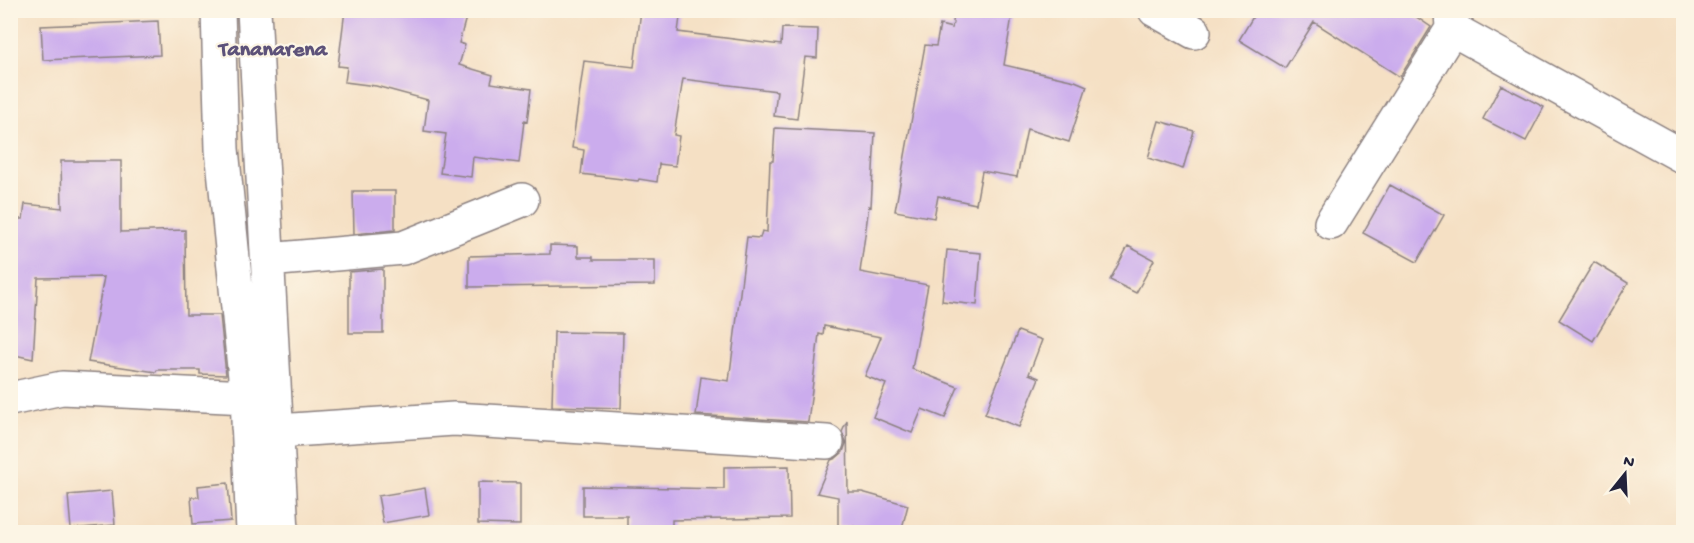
<svg xmlns="http://www.w3.org/2000/svg" width="1694" height="543" font-family="'Gochi Hand',sans-serif">
<style>
.building{fill:#cbaced}
.lines{fill:none;stroke-linecap:round;stroke-linejoin:round}
.minor-casing{stroke:#8c8180;stroke-width:36}
.minor{stroke:#fff;stroke-width:33}
.labels{text-anchor:middle;stroke-width:4.5;stroke-linejoin:round;paint-order:stroke}
.district-label{font-size:22px;font-weight:bold;fill:#5d5279;stroke:#fcf5e5}
</style>
<rect width="100%" height="100%" fill="#fcf5e5"/>
<filter id="ink" filterUnits="userSpaceOnUse"><feTurbulence type="fractalNoise" baseFrequency=".0167" numOctaves="2"/><feDisplacementMap in="SourceGraphic" scale="12" xChannelSelector="R" yChannelSelector="G"/><feConvolveMatrix kernelMatrix="1 2 1 2 8 2 1 2 1" color-interpolation-filters="sRGB"/></filter>
<filter id="wash" filterUnits="userSpaceOnUse"><feTurbulence type="fractalNoise" baseFrequency=".008" numOctaves="4" result="noise"/><feDisplacementMap in="SourceGraphic" scale="24" xChannelSelector="R" yChannelSelector="G"/><feGaussianBlur stdDeviation="1.35" result="paint"/><feColorMatrix in="noise" values="0 0 0 0 0 0 0 0 0 0 0 0 0 0 0 0 0 1.4 0 .05"/><feComposite in="paint" operator="in"/></filter>
<g filter="url(#wash)">
<rect width="100%" height="100%" fill="#f5e0c4"/>
<g id="blocks">
<path class="building" d="M 345,10 L 468,10 L 459,43 L 465,45 L 459,65 L 493,75 L 491,83 L 531,89 L 527,122 L 524,121 L 519,163 L 473,157 L 471,177 L 440,173 L 446,134 L 424,131 L 428,100 L 376,86 L 345,82 L 347,67 L 338,66 Z
M 641,10 L 681,10 L 678,32 L 781,45 L 782,28 L 818,29 L 817,58 L 805,57 L 797,119 L 774,116 L 777,91 L 683,79 L 674,135 L 679,136 L 675,166 L 659,164 L 657,182 L 639,179 L 638,181 L 581,174 L 584,150 L 572,148 L 584,61 L 634,67 Z
M 955,10 L 1013,10 L 1004,65 L 1075,81 L 1087,86 L 1069,142 L 1027,129 L 1017,177 L 982,171 L 976,204 L 938,196 L 934,218 L 895,211 L 925,45 L 936,46 L 940,25 L 952,28 Z
M 1257,10 L 1406,10 L 1431,27 L 1400,77 L 1314,22 L 1285,68 L 1239,40 Z
M 158,21 L 160,55 L 43,60 L 41,26 Z
M 1501,85 L 1544,107 L 1526,141 L 1483,119 Z
M 1159,121 L 1194,131 L 1183,169 L 1148,158 Z
M 775,128 L 875,133 L 871,207 L 869,206 L 860,272 L 928,285 L 912,369 L 958,387 L 945,418 L 922,409 L 912,433 L 873,417 L 886,384 L 865,376 L 881,337 L 824,326 L 823,335 L 819,334 L 808,422 L 696,415 L 701,377 L 729,381 L 747,237 L 760,238 L 762,231 L 767,232 L 770,161 L 773,161 Z
M 61,161 L 121,161 L 121,232 L 185,230 L 186,315 L 220,315 L 226,375 L 200,374 L 200,370 L 157,370 L 156,372 L 88,362 L 104,277 L 38,278 L 33,359 L 10,354 L 10,219 L 23,219 L 25,204 L 62,208 Z
M 1390,185 L 1444,215 L 1417,262 L 1363,233 Z
M 353,191 L 395,191 L 395,230 L 354,234 Z
M 550,245 L 578,246 L 578,257 L 593,257 L 593,260 L 655,260 L 655,285 L 469,287 L 469,256 L 550,254 Z
M 1128,246 L 1154,260 L 1136,293 L 1110,280 Z
M 947,250 L 981,253 L 977,305 L 942,301 Z
M 1594,262 L 1628,283 L 1593,341 L 1559,320 Z
M 383,269 L 383,333 L 349,333 L 349,272 Z
M 1018,331 L 1042,340 L 1029,374 L 1039,378 L 1019,427 L 985,414 Z
M 554,332 L 623,333 L 621,408 L 552,406 Z
M 847,421 L 848,492 L 862,492 L 908,505 L 901,532 L 876,532 L 852,526 L 838,527 L 838,497 L 817,493 L 831,460 L 836,458 L 843,452 L 846,443 L 842,432 Z
M 789,466 L 790,518 L 672,520 L 672,530 L 627,530 L 627,516 L 583,516 L 583,486 L 724,489 L 724,467 Z
M 478,482 L 520,483 L 520,525 L 478,524 Z
M 228,483 L 231,521 L 193,524 L 191,497 L 199,497 L 198,486 Z
M 425,488 L 429,515 L 383,523 L 378,496 Z
M 112,491 L 115,525 L 71,529 L 68,495 Z"/>
</g>
</g>
<g filter="url(#ink)">
<use href="#blocks" fill-opacity="0" stroke="#8c8180" stroke-width="1.5"/>
<g class="lines">
<g class="minor-casing">
<path id="minor" d="M 218,10 L 222,149 L 247,397 L 253,532
M 254,10 L 282,532
M 1155,10 L 1194,32
M 1451,10 L 1452,29 L 1684,157
M 1331,223 L 1452,29
M 268,260 L 403,248 L 522,200
M 10,399 L 62,388 L 247,397
M 248,427 L 278,431 L 454,419 L 827,442"/>
</g>
<use href="#minor" class="minor"/>
</g>
</g>
<g class="labels">
<g class="district-label">
<text x="273" y="55">Tananarena</text>
</g>
</g>
<rect width="1694" height="543" fill="none" stroke="#fcf5e5" stroke-width="36"/>
<g transform="translate(1625 474) rotate(18)" stroke="#fcf5e5" stroke-width="4.5" paint-order="stroke">
<path d="M0-4.5L10 22L0 15L-10 22Z" fill="#22223b"/>
<text y="-9" font-size="16" font-weight="bold" text-anchor="middle" fill="#22223b">N</text>
</g>
</svg>
